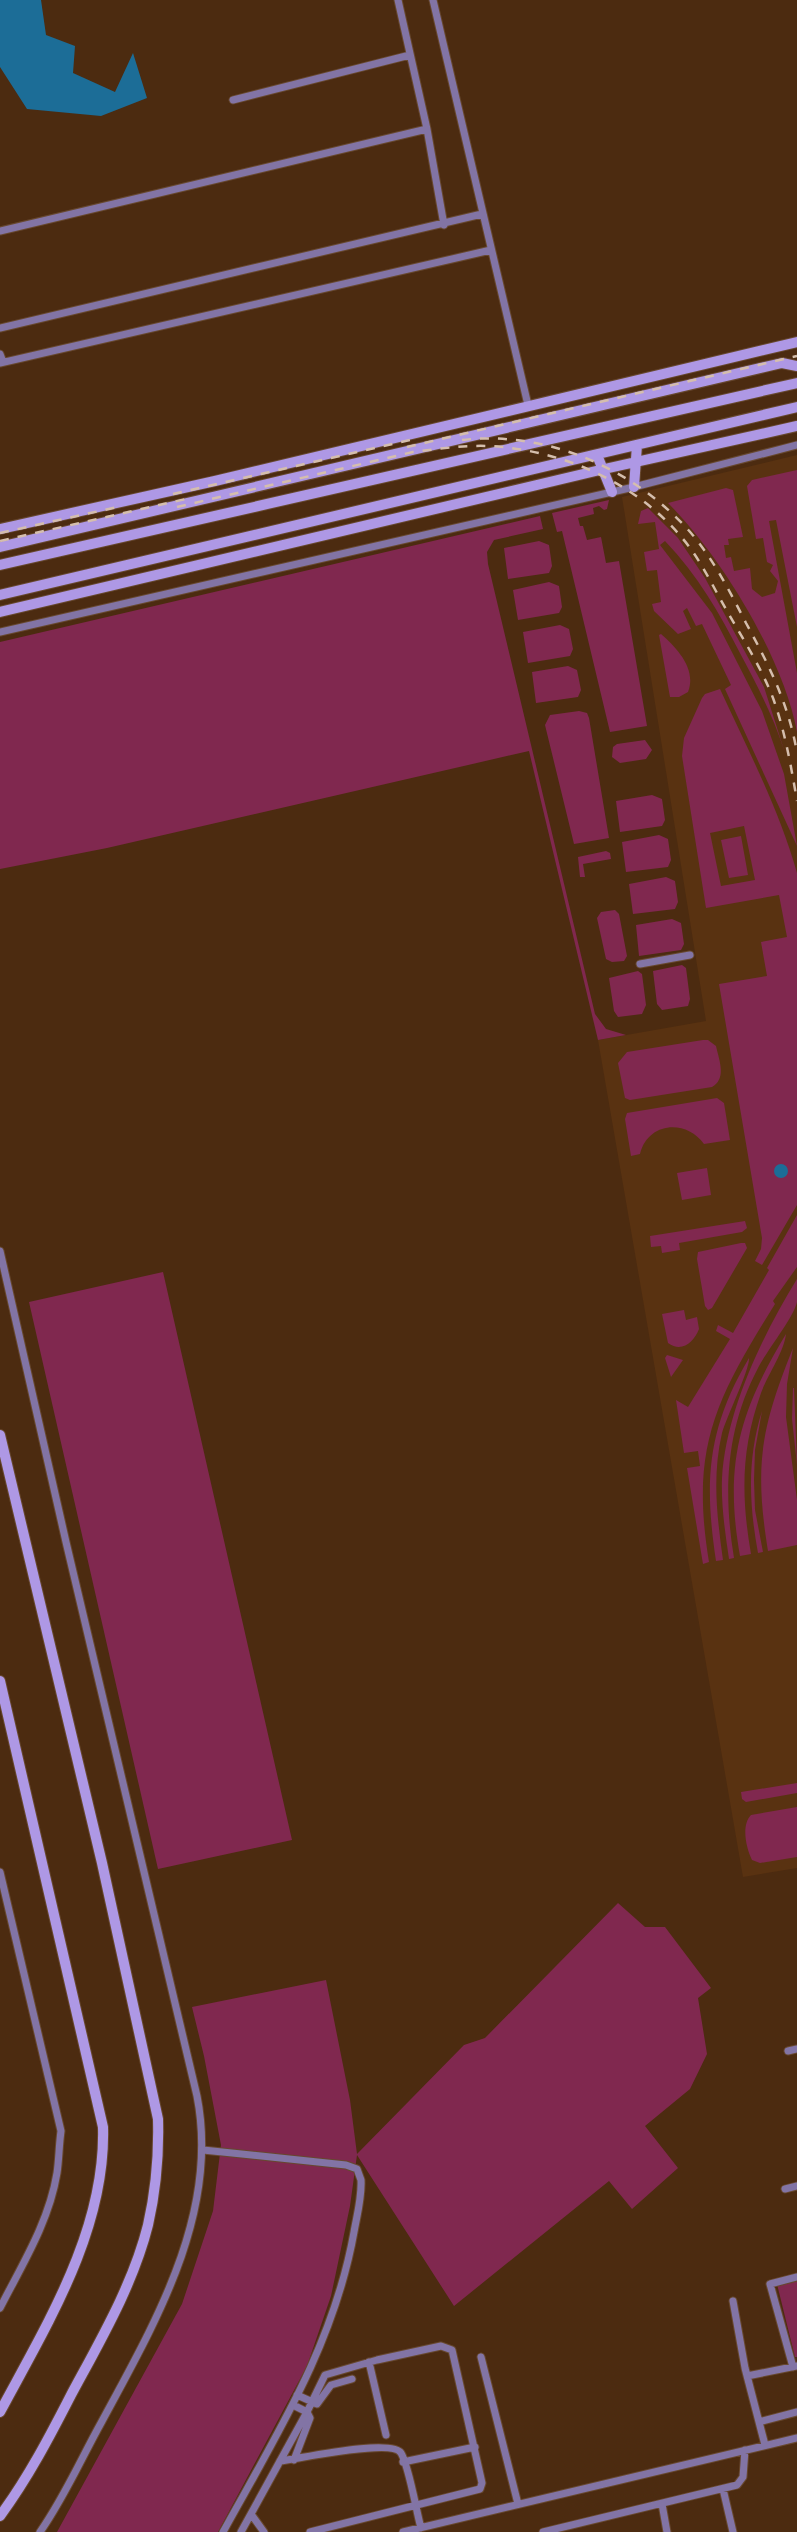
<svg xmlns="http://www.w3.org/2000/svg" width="797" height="2532" font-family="'DM Sans',sans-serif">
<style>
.built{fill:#593211}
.green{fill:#80284f;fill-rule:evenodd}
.water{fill:#1c6d97}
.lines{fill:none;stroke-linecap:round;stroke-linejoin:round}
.street-casing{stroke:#67482f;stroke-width:9}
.secondary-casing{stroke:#67482f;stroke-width:12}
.street{stroke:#8274a5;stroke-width:7}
.secondary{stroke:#ae98e5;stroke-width:10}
.rail{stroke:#d5bead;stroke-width:2.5;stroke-dasharray:9 9;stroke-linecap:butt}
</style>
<rect width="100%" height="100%" fill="#4c2b10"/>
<path class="built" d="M 797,455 L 797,1868 L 743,1877 L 598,1040 L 706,1021 L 622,497 Z"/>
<path class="green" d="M 797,470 L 797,627 L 776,520 L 769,521 L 797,673 L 797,732 C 783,657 721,556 668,503 L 726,488 L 733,490 L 743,537 L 728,539 L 729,545 L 724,545 L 726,558 L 731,557 L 734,571 L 750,568 L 752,589 L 762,597 L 775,593 L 778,581 L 770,571 L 773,565 L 767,562 L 763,538 L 756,539 L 747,486 L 752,480 Z
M 609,500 L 607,509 L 604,510 L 599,506 L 593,508 L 594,514 L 578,518 L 580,526 L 583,526 L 587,540 L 601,537 L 606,563 L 619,561 L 647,726 L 610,732 L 562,531 L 557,532 L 552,513 Z
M 648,508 L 678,538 L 705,578 L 764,687 L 785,753 C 774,718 758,687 741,655 C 720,614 697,574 665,541 L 660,545 L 712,613 L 762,711 L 784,774 L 797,846 L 725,689 L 731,685 L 702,624 L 696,626 L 687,608 L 683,611 L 691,629 L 678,634 L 654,611 L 652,604 L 661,602 L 657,570 L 647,571 L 644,552 L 659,549 L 655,522 L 638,524 L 641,511 Z
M 540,516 L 543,529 L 494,540 L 487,552 L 488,564 L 595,1014 L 606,1029 L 626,1035 L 598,1040 L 529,751 L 107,848 L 0,869 L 0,642 Z
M 539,541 L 549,545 L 552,566 L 549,573 L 508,579 L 504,548 Z
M 549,582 L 559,586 L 562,607 L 559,613 L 518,620 L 513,590 Z
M 560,625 L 569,629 L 573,649 L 570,656 L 528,663 L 523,632 Z
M 661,634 C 677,648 697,669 688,692 L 679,697 L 670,697 L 659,635 Z
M 568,666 L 577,670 L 581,690 L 578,697 L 536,703 L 532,672 Z
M 720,689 C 748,750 779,809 797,873 L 797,1205 L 762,1265 L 755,1261 L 761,1249 L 762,1238 L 719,984 L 767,976 L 761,942 L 787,937 L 779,895 L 706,908 L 682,756 L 684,738 L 702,698 L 705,694 ZM 744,826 L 755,880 L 721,886 L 710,833 Z
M 579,711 L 587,713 L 589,718 L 609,838 L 574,844 L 545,725 L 550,715 Z
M 645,740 L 652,750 L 646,759 L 620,763 L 612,757 L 613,747 L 617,744 Z
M 652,795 L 662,799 L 665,820 L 662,826 L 620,832 L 616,801 Z
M 659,835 L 668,839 L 671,860 L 668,867 L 626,872 L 622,842 Z
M 741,836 L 748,875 L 729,878 L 721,840 Z
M 606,851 L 610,853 L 611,859 L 583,864 L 585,877 L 580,877 L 578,857 Z
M 666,877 L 675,881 L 678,902 L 675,909 L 633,914 L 629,884 Z
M 615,910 L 619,914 L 627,956 L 624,961 L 612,962 L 606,959 L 597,918 L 601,912 Z
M 672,919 L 681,923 L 684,944 L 681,950 L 639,956 L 636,925 Z
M 682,965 L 686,968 L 690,999 L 688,1006 L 662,1010 L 657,1004 L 653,971 Z
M 638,971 L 642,974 L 646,1005 L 642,1014 L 618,1017 L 614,1011 L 609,978 Z
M 703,1040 L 708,1040 L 716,1046 C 719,1060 727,1078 712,1087 L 630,1100 L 625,1098 L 618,1063 L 627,1052 Z
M 717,1098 L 724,1103 L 730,1140 L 704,1144 C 686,1119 648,1122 640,1154 L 631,1156 L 625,1119 L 627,1113 Z
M 707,1168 L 711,1195 L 682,1200 L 677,1173 Z
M 797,1215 L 797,1267 L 773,1301 L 775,1304 C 716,1399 690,1447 709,1562 L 703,1564 L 687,1468 L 700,1466 L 698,1451 L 684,1453 L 676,1400 L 688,1407 L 730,1339 L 716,1331 L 718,1325 L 733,1333 L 769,1270 L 767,1268 Z
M 745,1221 L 747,1228 L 742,1232 L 679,1243 L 680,1250 L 662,1253 L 661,1246 L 651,1247 L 650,1236 Z
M 741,1243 L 745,1243 L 747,1248 L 712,1308 L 708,1310 L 705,1306 L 697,1259 L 698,1252 Z
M 163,1272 L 292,1840 L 158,1869 L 29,1302 Z
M 797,1279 C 797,1286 797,1295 797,1302 C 794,1317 766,1352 758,1368 C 726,1429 723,1491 734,1558 L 729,1559 C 725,1532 721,1505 722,1478 C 726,1411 762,1336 797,1279 Z
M 684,1310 L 686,1320 L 697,1317 L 699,1329 C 694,1342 682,1353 668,1343 L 662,1314 Z
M 786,1334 C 784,1352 768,1374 761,1393 C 741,1449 741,1496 751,1554 L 740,1556 C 724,1465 739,1412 786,1334 Z
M 793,1348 L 787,1384 L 786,1417 L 797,1500 L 797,1545 L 768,1551 C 754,1465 761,1428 793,1348 Z
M 667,1355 L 683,1360 L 671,1377 L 665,1358 Z
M 749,1358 C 750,1369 727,1416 722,1433 C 712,1476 717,1517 723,1560 L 716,1561 C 704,1481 707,1429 749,1358 Z
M 793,1388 L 794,1388 L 797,1465 L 792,1419 Z
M 762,1411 L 755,1450 L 754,1480 L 755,1510 L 763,1552 L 758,1553 C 749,1504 747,1459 762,1411 Z
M 797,1783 L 797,1793 L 746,1802 L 742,1799 L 741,1792 Z
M 797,1807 L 797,1857 L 760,1863 L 752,1860 C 746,1848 741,1825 751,1815 Z
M 618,1903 L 645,1927 L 665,1927 L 711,1988 L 698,1998 L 707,2054 L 690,2089 L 645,2126 L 678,2168 L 632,2209 L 609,2181 L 454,2306 L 357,2155 L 350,2206 L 331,2296 L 307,2366 L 218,2532 L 57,2532 L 182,2304 L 213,2211 L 221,2145 L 204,2056 L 192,2007 L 326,1980 L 350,2100 L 357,2154 L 464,2045 L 485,2038 Z
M 797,2280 L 797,2357 L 795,2357 L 777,2284 Z"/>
<path class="water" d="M 0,0 L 41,0 L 46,35 L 75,46 L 73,73 L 115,92 L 133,53 L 147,98 L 101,116 L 27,109 L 0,67 Z
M774 1171a7 7 0 1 1 14 0a7 7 0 1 1-14 0Z"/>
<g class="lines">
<g class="street-casing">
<path id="street" d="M 398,0 L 427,129 L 444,225
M 433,0 L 528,405
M 233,100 L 410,55
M 0,231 L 427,129
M 0,328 L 482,214
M 0,354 L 3,362
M 0,363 L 491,250
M 0,632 L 634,487 L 797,445
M 640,964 L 690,955
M 0,1251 L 66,1542 L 197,2096 C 220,2213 155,2323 101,2423 C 81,2459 64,2498 40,2532
M 0,1872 L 61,2131 C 59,2145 59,2160 57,2173 C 49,2222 22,2265 0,2308
M 788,2051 L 797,2049
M 203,2150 L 346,2165 L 357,2169 L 361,2180 C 362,2197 357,2215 354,2232 C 334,2344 277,2434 223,2532
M 785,2189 L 797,2186
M 733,2301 L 745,2368 L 765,2445
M 481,2357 L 518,2504
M 369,2362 L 386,2435
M 793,2367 L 770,2284 L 797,2277
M 747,2376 L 797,2366
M 297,2395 L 317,2404 L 331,2385 L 352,2379
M 293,2405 L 307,2412 L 310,2418 L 294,2460
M 759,2422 L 797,2412
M 280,2461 C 298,2459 392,2438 401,2453 C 409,2466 416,2510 421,2528
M 403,2462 L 475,2447
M 723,2489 L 733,2532
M 662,2504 L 667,2532
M 251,2514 L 264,2532
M 241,2532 L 307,2412 L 325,2375 L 377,2360 L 441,2346 L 452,2350 L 482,2483 L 480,2489 L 310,2532
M 403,2532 L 797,2438
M 543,2532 L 737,2485 L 743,2477 L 745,2450"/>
</g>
<g class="secondary-casing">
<path id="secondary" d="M 597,455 L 612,492
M 634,487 L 637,445
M 0,529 L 215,481 L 797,342
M 0,547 L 782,363 L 797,366
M 0,565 L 797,383
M 0,595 L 797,407
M 0,612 L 600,470 L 797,426
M 0,1435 L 102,1863 L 158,2119 C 159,2155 156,2190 148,2225 C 133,2285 100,2341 71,2395 C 50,2436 28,2478 0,2516
M 0,1681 L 103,2127 C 106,2230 47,2324 0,2412"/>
</g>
<use href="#street" class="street"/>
<use href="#secondary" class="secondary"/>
<path class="rail" d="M 462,440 C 547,430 635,469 691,533 C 714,560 730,592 746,623 C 769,665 789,705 797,753
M 407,447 L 797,356
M 173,494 L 414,439
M 177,507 L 413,452 C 438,449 463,445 489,446 C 567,450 647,487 693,552 C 706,571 716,592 727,611 C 743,639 761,667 773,698 C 785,731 791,766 797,801
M 0,533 L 122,506
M 0,541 L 186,499"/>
</g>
</svg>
